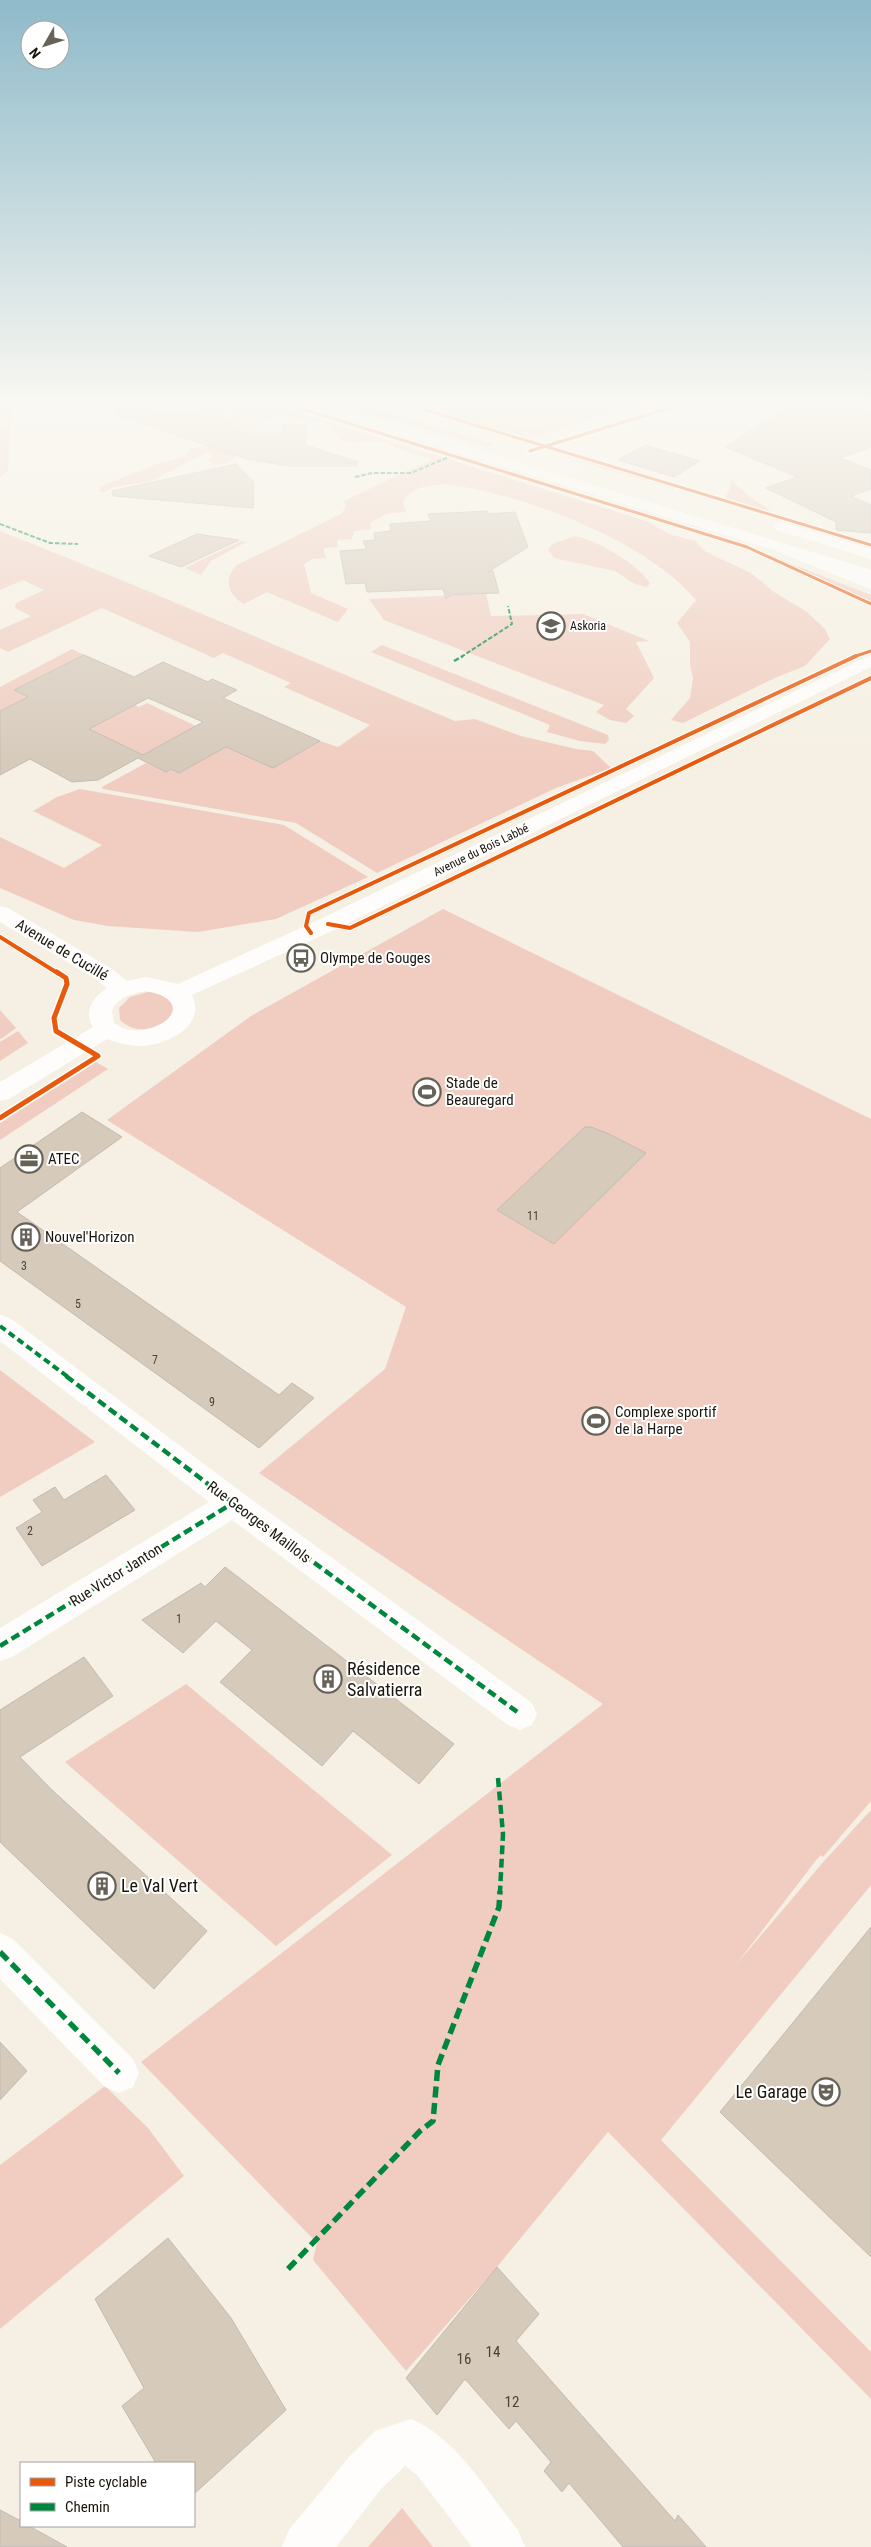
<svg xmlns="http://www.w3.org/2000/svg" width="871" height="2547" font-family="'Roboto Condensed',sans-serif">
<style>
.green{fill:#f0cdc0}
.building{fill:#d6cabb;stroke:#c2bbb2;fill-rule:evenodd}
.lines{fill:none;stroke-linecap:round;stroke-linejoin:round}
.minor{fill:#fefdfb;fill-rule:evenodd}
.major{fill:#fefdfb;fill-rule:evenodd}
.quiet-far4{stroke:#00873e;stroke-width:2;stroke-dasharray:4.5 2;stroke-linecap:butt}
.quiet-far3{stroke:#00873e;stroke-width:2.5;stroke-dasharray:5.5 2.5;stroke-linecap:butt}
.quiet-far2{stroke:#00873e;stroke-width:4;stroke-dasharray:7 4;stroke-linecap:butt}
.quiet-far1{stroke:#00873e;stroke-width:4.5;stroke-dasharray:9 4.5;stroke-linecap:butt}
.quiet{stroke:#00873e;stroke-width:5.5;stroke-dasharray:11 5.5;stroke-linecap:butt}
.cycleway-far2-casing{stroke:#fff;stroke-width:5}
.cycleway-far1-casing{stroke:#fff;stroke-width:6}
.cycleway-casing{stroke:#fff;stroke-width:8}
.cycleway-far2{stroke:#e8590c;stroke-width:3}
.cycleway-far1{stroke:#e8590c;stroke-width:4}
.cycleway{stroke:#e8590c;stroke-width:5}
.labels{text-anchor:middle;stroke-width:4;stroke-linejoin:round;paint-order:stroke}
.far-poi-label{font-size:12px;fill:#1b160c;stroke:#fff;text-anchor:start}
.far-street-label{font-size:12px;fill:#1b160c;stroke:#fff}
.number-label{font-size:12px;fill:#4a4338}
.street-label{font-size:15px;fill:#1b160c;stroke:#fff}
.poi-label{font-size:15px;fill:#1b160c;stroke:#fff;text-anchor:start}
.near-number-label{font-size:15px;fill:#4a4338}
.near-poi-label{font-size:18px;fill:#1b160c;stroke:#fff;text-anchor:start}
</style>
<rect width="100%" height="100%" fill="#f5f0e3"/>
<path class="green" d="M 0,408 L 11,408 L 8,470 L 0,478 Z
M 236,408 L 284,408 L 646,521 L 669,534 L 695,541 L 706,552 L 751,573 L 774,592 L 807,612 L 825,629 L 830,639 L 805,666 L 777,677 L 683,723 L 671,720 L 690,698 L 693,678 L 690,665 L 690,642 L 677,623 L 696,600 C 646,540 523,494 446,484 C 431,485 411,486 403,502 L 406,512 L 386,514 L 370,523 L 371,529 L 354,531 L 352,539 L 337,540 L 338,547 L 323,548 L 326,558 L 312,559 L 304,564 L 311,593 L 348,609 L 338,622 L 267,592 L 244,604 C 228,595 223,579 237,565 L 341,514 L 346,507 L 344,501 L 432,459 C 422,456 411,454 402,450 C 396,448 390,444 384,442 C 364,437 344,454 329,425 L 321,422 L 293,420 L 282,413 L 264,421 L 252,431 L 240,432 L 235,427 L 232,417 L 237,413 Z
M 339,408 L 374,408 L 493,444 L 488,447 L 393,420 L 362,415 Z
M 423,408 L 626,408 L 537,436 L 521,436 Z
M 211,444 L 238,455 C 230,463 219,468 208,461 L 211,455 L 208,452 L 151,481 L 114,487 L 103,493 L 99,491 L 101,486 L 157,464 L 186,456 L 189,449 Z
M 585,461 L 679,490 L 585,463 Z
M 732,481 L 749,496 L 772,512 L 726,498 Z
M 0,531 C 153,591 303,658 455,721 L 475,719 L 521,736 L 576,749 L 593,751 L 611,768 L 556,788 L 377,873 L 296,823 L 103,789 L 102,787 L 146,763 L 166,772 L 171,769 L 179,773 L 226,747 L 273,768 L 320,741 L 338,747 L 370,725 L 284,687 L 291,683 L 223,653 L 214,658 L 102,608 L 8,652 L 0,648 L 0,630 L 31,616 L 15,608 L 16,603 L 44,590 L 23,580 L 0,590 Z
M 575,536 C 593,538 643,567 650,584 L 646,587 L 633,583 L 615,571 L 554,558 L 548,550 L 552,544 Z
M 241,541 L 246,542 L 211,561 L 201,575 L 185,568 Z
M 766,554 L 871,595 L 871,601 L 868,601 Z
M 486,594 L 491,616 L 583,614 L 649,641 L 636,642 L 654,678 L 626,709 L 634,716 L 626,723 L 610,720 L 596,712 L 604,705 L 384,620 L 369,599 Z
M 382,645 L 608,735 L 609,740 L 605,744 L 580,741 L 547,732 L 550,725 L 371,652 Z
M 72,649 L 84,655 L 15,690 L 28,697 L 25,698 L 28,700 L 0,712 L 0,687 Z
M 147,703 L 196,726 L 155,761 L 124,746 L 120,747 L 92,739 L 79,721 L 135,705 L 139,707 Z
M 80,789 L 284,825 L 368,877 L 276,919 L 198,932 L 108,926 L 74,920 L 0,888 L 0,837 L 64,868 L 102,845 L 33,811 L 57,797 Z
M 443,909 L 871,1119 L 871,1801 L 823,1857 L 821,1855 L 817,1859 L 735,1966 L 825,1860 L 871,1810 L 871,1885 L 661,2140 L 871,2352 L 871,2399 L 608,2132 L 497,2267 L 406,2371 L 313,2260 L 317,2243 L 141,2062 L 603,1704 L 259,1473 L 385,1369 L 406,1307 L 107,1120 L 251,1016 Z
M 148,992 L 157,993 L 173,999 L 175,1017 C 156,1027 138,1037 120,1020 L 119,1008 L 130,997 Z
M 0,1010 L 16,1028 L 1,1039 L 0,1038 Z
M 18,1031 L 28,1043 L 0,1061 L 0,1042 Z
M 96,1062 L 108,1069 L 0,1140 L 0,1123 Z
M 0,1370 L 95,1442 L 0,1497 Z
M 186,1684 L 392,1855 L 276,1946 L 65,1762 Z
M 105,2086 L 148,2128 L 184,2176 L 0,2329 L 0,2165 Z
M 402,2508 L 433,2547 L 368,2547 Z"/>
<path class="building" d="M 221,408 L 243,433 L 282,433 L 282,425 L 306,425 L 306,445 L 358,462 L 357,466 L 287,466 L 247,459 L 116,415 L 117,409 L 192,411 Z
M 787,408 L 857,408 L 871,413 L 871,447 L 840,458 L 871,470 L 871,489 L 851,496 L 871,505 L 871,533 L 836,530 L 836,522 L 766,488 L 797,477 L 725,447 Z
M 645,445 L 700,461 L 674,477 L 618,460 Z
M 236,464 L 254,482 L 253,508 L 113,496 L 112,491 Z
M 488,511 L 488,514 L 515,512 L 528,547 L 488,572 L 493,571 L 499,593 L 451,595 L 446,599 L 443,589 L 367,592 L 365,583 L 346,584 L 340,551 L 367,549 L 363,541 L 375,540 L 374,533 L 391,531 L 390,524 L 431,521 L 428,514 Z
M 197,534 L 239,540 L 181,567 L 149,556 Z
M 84,655 L 134,677 L 163,662 L 208,682 L 212,679 L 237,690 L 223,698 L 320,741 L 273,768 L 226,747 L 179,773 L 171,769 L 166,772 L 138,758 L 98,780 L 72,782 L 30,759 L 0,775 L 0,711 L 28,697 L 14,690 ZM 148,698 L 203,722 L 143,755 L 89,729 Z
M 82,1112 L 122,1137 L 17,1212 L 279,1395 L 292,1383 L 314,1398 L 259,1448 L 0,1261 L 0,1168 Z
M 585,1127 L 591,1127 L 609,1134 L 646,1153 L 554,1244 L 497,1210 Z
M 106,1475 L 135,1510 L 42,1566 L 16,1528 L 42,1512 L 33,1500 L 55,1487 L 64,1500 Z
M 225,1567 L 454,1744 L 419,1784 L 353,1731 L 322,1766 L 220,1682 L 252,1650 L 216,1621 L 183,1653 L 142,1620 L 201,1583 L 205,1587 Z
M 84,1657 L 113,1696 L 20,1757 L 52,1790 L 207,1931 L 154,1989 L 0,1842 L 0,1710 Z
M 871,1927 L 871,2257 L 720,2112 Z
M 0,2042 L 27,2071 L 0,2100 Z
M 168,2238 L 231,2318 L 286,2410 L 194,2494 L 194,2463 L 156,2463 L 122,2406 L 144,2388 L 95,2299 Z
M 497,2267 L 539,2314 L 516,2341 L 675,2521 L 678,2515 L 706,2547 L 623,2547 L 569,2483 L 562,2492 L 544,2471 L 551,2462 L 516,2421 L 509,2429 L 465,2379 L 437,2415 L 406,2378 Z
M 0,2510 L 21,2521 L 21,2526 L 29,2526 L 67,2547 L 0,2547 Z"/>
<g class="lines">
<path class="minor" d="M 656,408 L 676,408 L 674,411 L 535,454 L 530,455 L 523,451 L 525,448 Z
M 789,546 L 871,578 L 871,589 L 783,554 L 781,551 L 783,548 Z
M 871,655 L 871,667 L 336,929 L 192,995 C 207,1026 167,1045 141,1046 C 130,1046 117,1043 107,1039 L 9,1099 L 0,1101 L 0,1082 L 93,1027 C 83,1011 93,997 107,988 L 96,979 L 0,922 L 0,906 L 8,908 L 112,969 L 127,981 L 146,977 L 178,984 L 320,919 ZM 146,991 C 209,1003 146,1048 114,1023 L 112,1011 C 116,998 133,993 146,991 Z
M 0,1315 L 10,1318 L 244,1494 L 532,1703 L 537,1714 L 532,1725 L 520,1730 L 508,1725 L 232,1520 L 12,1657 L 0,1661 L 0,1628 L 209,1502 L 0,1341 Z
M 0,1933 L 13,1939 L 133,2059 L 139,2073 L 133,2087 L 119,2093 L 105,2087 L 0,1979 Z
M 411,2419 C 457,2438 487,2492 518,2530 L 525,2547 L 472,2547 L 417,2475 L 405,2466 L 381,2489 L 336,2547 L 282,2547 L 289,2530 L 349,2457 L 375,2431 Z"/>
<path class="major" d="M 322,408 L 342,408 L 871,570 L 871,580 L 324,411 Z
M 782,522 L 871,549 L 871,559 L 776,530 L 774,527 L 776,524 Z"/>
<path class="quiet-far4" d="M 355,477 L 372,473 L 411,473 L 451,456
M 0,524 L 50,543 L 78,544
M 461,657 L 512,624 L 508,606"/>
<path class="quiet-far3" d="M 454,661 L 463,656"/>
<path class="quiet-far2" d="M 0,1326 L 68,1377"/>
<path class="quiet-far1" d="M 66,1376 L 233,1503 L 520,1714
M 0,1646 L 233,1503
M 498,1778 L 503,1834 L 500,1892"/>
<path class="quiet" d="M 0,1952 L 119,2073
M 288,2269 L 420,2131 L 433,2121 L 438,2065 L 499,1907 L 500,1891"/>
<g class="cycleway-far2-casing">
<path id="cycleway-far2" d="M 299,408 L 747,547 L 871,604
M 419,408 L 871,545
M 530,451 L 669,408
M 853,657 L 871,651"/>
</g>
<g class="cycleway-far1-casing">
<path id="cycleway-far1" d="M 328,924 L 350,928 L 871,678
M 311,933 L 306,926 L 309,913 L 856,656
M 0,937 L 59,974"/>
</g>
<g class="cycleway-casing">
<path id="cycleway" d="M 0,1118 L 98,1056 L 56,1031 L 54,1018 L 67,984 L 66,978 L 57,972"/>
</g>
<use href="#cycleway-far2" class="cycleway-far2"/>
<use href="#cycleway-far1" class="cycleway-far1"/>
<use href="#cycleway" class="cycleway"/>
</g>
<linearGradient id="sky" x2="0" y2="1"><stop stop-color="#8fbaca"/><stop offset="0.53" stop-color="#faf8f2"/><stop offset="1" stop-color="#faf8f2" stop-opacity="0"/></linearGradient>
<rect width="871" height="764" fill="url(#sky)"/>
<defs>
<g id="university-ring" transform="scale(1.4375)"><circle r="9.5" fill="#fff" stroke="#676257" stroke-width="1.5"/><path d="M0-5L7-2L0 1L-7-2ZM-4 1L0 2.5L4 1V4Q0 6-4 4Z" fill="#676257"/></g>
<g id="bus-ring" transform="scale(1.4375)"><circle r="9.5" fill="#fff" stroke="#676257" stroke-width="1.5"/><path d="M-5-6H5V4H4V6H2V4H-2V6H-4V4H-5ZM-3.5-4V0h7V-4ZM-3.5 1.2v1.5H-2V1.2ZM2 1.2v1.5H3.5V1.2Z" fill="#676257"/></g>
<g id="stadium-ring" transform="scale(1.4375)"><circle r="9.5" fill="#fff" stroke="#676257" stroke-width="1.5"/><path d="M0-5a6.5 5 0 1 0 0 10a6.5 5 0 1 0 0-10ZM-3.5-1.8h7v3.6h-7Z" fill="#676257"/></g>
<g id="office-ring" transform="scale(1.4375)"><circle r="9.5" fill="#fff" stroke="#676257" stroke-width="1.5"/><path d="M-6-3h4V-5.5h4V-3h4V5H-6ZM-1-4.5V-3h2v-1.5ZM-6 0V1H6V0Z" fill="#676257"/></g>
<g id="building-ring" transform="scale(1.4375)"><circle r="9.5" fill="#fff" stroke="#676257" stroke-width="1.5"/><path d="M-4-6H4V6H1V3H-1V6H-4ZM-2.5-4.3h1.7v1.8h-1.7ZM.8-4.3h1.7v1.8H.8ZM-2.5-1h1.7V.8h-1.7ZM.8-1h1.7V.8H.8Z" fill="#676257"/></g>
<g id="theatre-ring" transform="scale(1.4375)"><circle r="9.5" fill="#fff" stroke="#676257" stroke-width="1.5"/><path d="M-5-5.5Q0-4 5-5.5V0Q5 5 0 6Q-5 5-5 0ZM-3.3-2.5H-1v1.5H-3.3ZM1-2.5H3.3v1.5H1ZM-2.8 1Q0 5.5 2.8 1Z" fill="#676257"/></g>
</defs>
<g fill-rule="evenodd">
<use href="#university-ring" x="551" y="626"/>
<use href="#bus-ring" x="301" y="958"/>
<use href="#stadium-ring" x="427" y="1092"/>
<use href="#office-ring" x="29" y="1159"/>
<use href="#building-ring" x="26" y="1237"/>
<use href="#stadium-ring" x="596" y="1421"/>
<use href="#building-ring" x="328" y="1679"/>
<use href="#building-ring" x="102" y="1886"/>
<use href="#theatre-ring" x="826" y="2092"/>
</g>
<g class="labels">
<g class="far-poi-label">
<text x="570" y="630">Askoria</text>
</g>
<g class="far-street-label">
<text transform="translate(481 850) rotate(-26)" y="4">Avenue du Bois Labbé</text>
</g>
<g class="number-label">
<text x="533" y="1220">11</text>
<text x="24" y="1270">3</text>
<text x="78" y="1308">5</text>
<text x="155" y="1364">7</text>
<text x="212" y="1406">9</text>
<text x="30" y="1535">2</text>
<text x="179" y="1623">1</text>
</g>
<g class="street-label">
<text transform="translate(62 950) rotate(31)" y="5">Avenue de Cucillé</text>
<text transform="translate(259 1522) rotate(37)" y="5">Rue Georges Maillols</text>
<text transform="translate(116 1575) rotate(-32)" y="5">Rue Victor Janton</text>
</g>
<g class="poi-label">
<text x="320" y="963">Olympe de Gouges</text>
<text x="446" y="1088">Stade de<tspan x="446" dy="17">Beauregard</tspan></text>
<text x="48" y="1164">ATEC</text>
<text x="45" y="1242">Nouvel'Horizon</text>
<text x="615" y="1417">Complexe sportif<tspan x="615" dy="17">de la Harpe</tspan></text>
</g>
<g class="near-number-label">
<text x="493" y="2357">14</text>
<text x="464" y="2364">16</text>
<text x="512" y="2407">12</text>
</g>
<g class="near-poi-label">
<text x="347" y="1675">Résidence<tspan x="347" dy="21">Salvatierra</tspan></text>
<text x="121" y="1892">Le Val Vert</text>
<text x="807" y="2098" text-anchor="end">Le Garage</text>
</g>
</g>
<rect x="20" y="2462" width="175" height="65" fill="#ffffff" stroke="#a4a29e"/>
<rect x="30" y="2478" width="25" height="8" fill="#e8590c" stroke="#a4a29e"/>
<text x="65" y="2487" font-size="15" fill="#1b160c">Piste cyclable</text>
<rect x="30" y="2503" width="25" height="8" fill="#00873e" stroke="#a4a29e"/>
<text x="65" y="2512" font-size="15" fill="#1b160c">Chemin</text>
<g transform="translate(45 45) rotate(231)"><circle r="24" fill="#ffffff" stroke="#a4a29e"/>
<path d="M0-4L9 19L0 12L-9 19Z" fill="#676257"/>
<text y="-8" font-size="14" font-weight="bold" text-anchor="middle" fill="#1b160c">N</text>
</g>
</svg>
